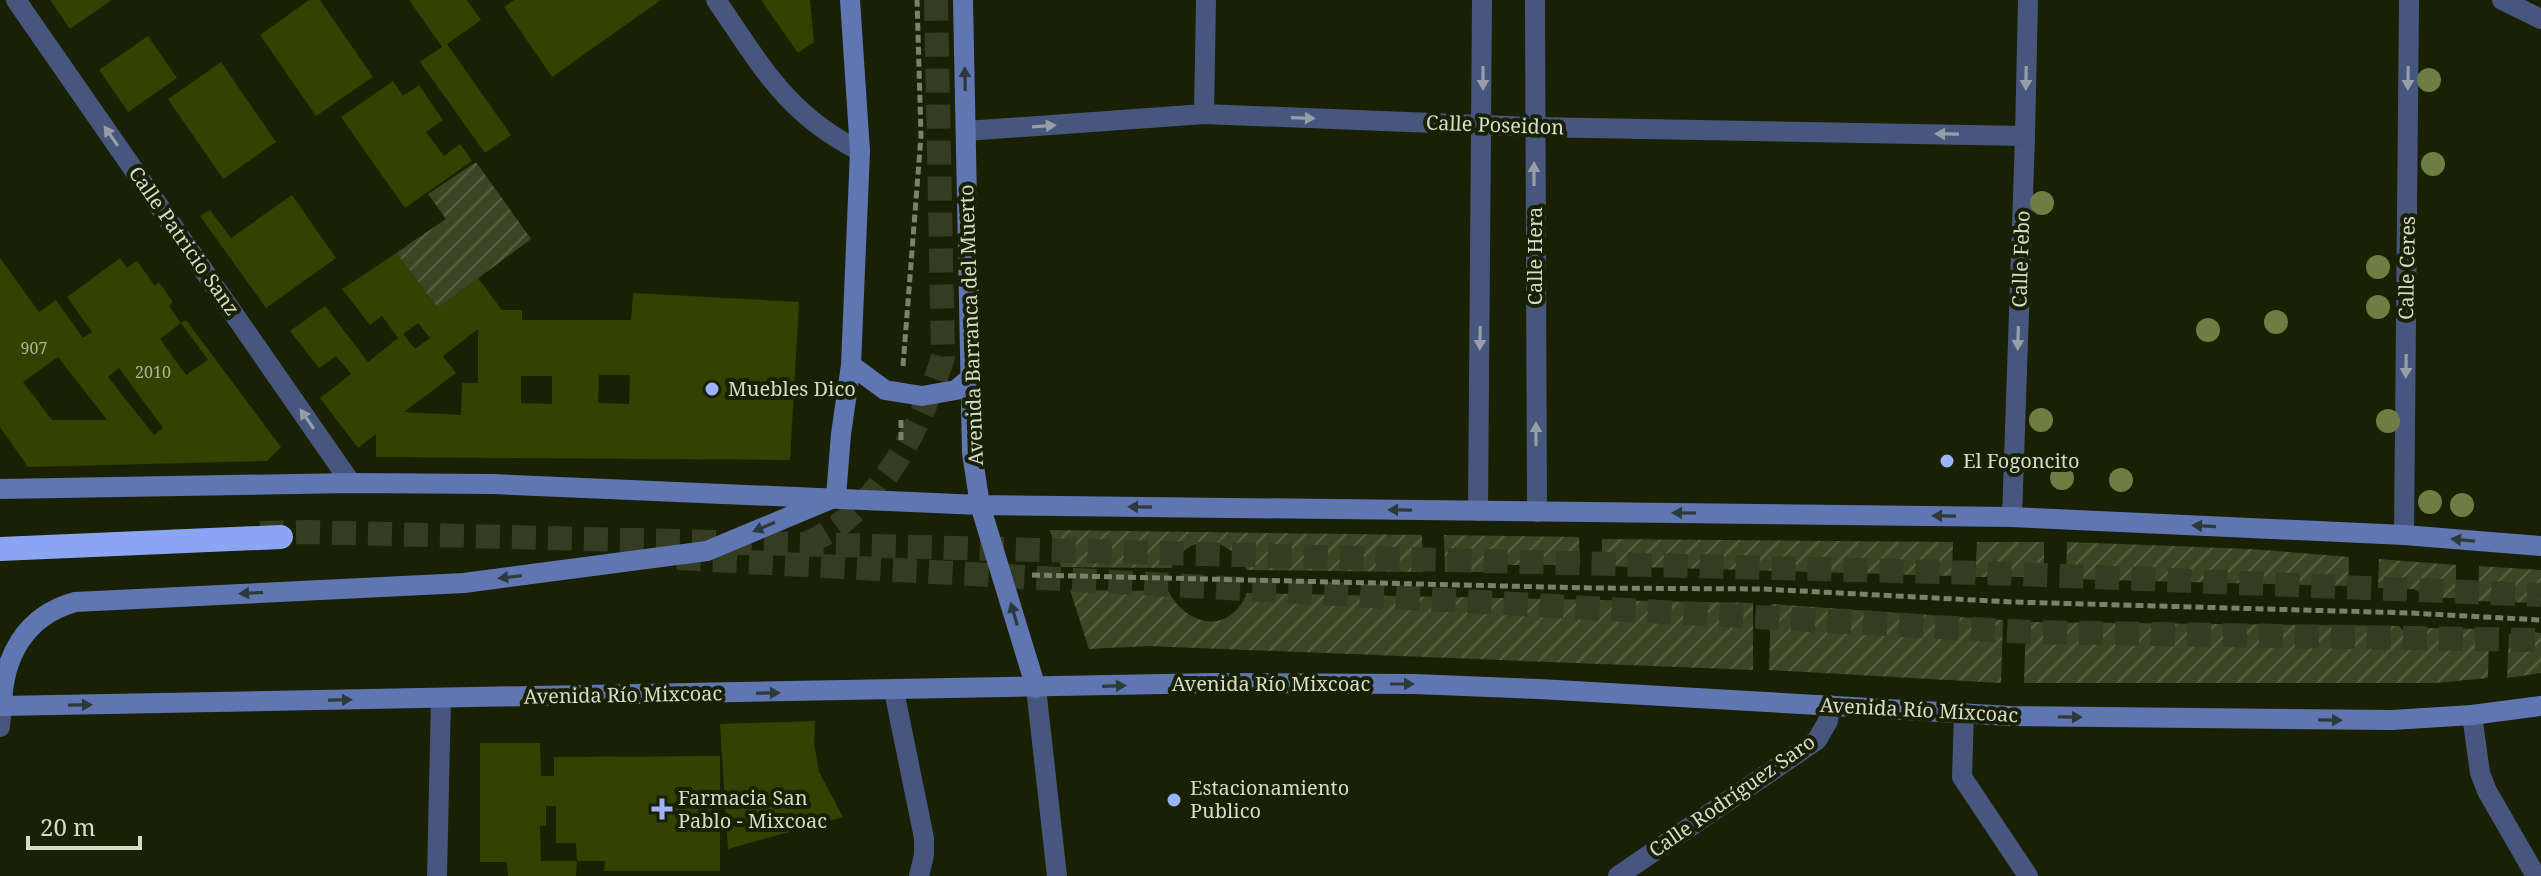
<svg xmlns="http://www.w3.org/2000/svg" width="2541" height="876" font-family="'Noto Serif',serif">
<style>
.garden{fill:url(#garden-furrows)}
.building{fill:#344100;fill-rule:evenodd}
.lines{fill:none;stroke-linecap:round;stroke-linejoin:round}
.motorway-tunnel{stroke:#353c22;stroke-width:24;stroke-dasharray:24 12;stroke-linecap:butt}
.path{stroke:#7b816b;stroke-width:5;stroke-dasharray:8 4;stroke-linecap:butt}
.minor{stroke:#47567c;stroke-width:20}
.tertiary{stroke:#47567c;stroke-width:20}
.secondary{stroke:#5f76b3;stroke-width:20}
.motorway{stroke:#8aa6f3;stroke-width:24}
.tree{fill:#6e7e42}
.oneway{fill:#969fa7}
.oneway2{fill:#2e3a39}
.poi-dot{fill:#9ab5fd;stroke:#192004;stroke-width:3}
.labels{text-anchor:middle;stroke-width:8;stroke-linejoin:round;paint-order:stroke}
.number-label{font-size:16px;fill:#aeb498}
.street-label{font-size:20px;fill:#d6dbca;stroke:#192004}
.poi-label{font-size:20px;fill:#d6dbca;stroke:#192004;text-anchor:start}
</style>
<defs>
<pattern id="garden-furrows" width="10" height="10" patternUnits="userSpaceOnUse" patternTransform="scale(2)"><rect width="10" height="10" fill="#3c4624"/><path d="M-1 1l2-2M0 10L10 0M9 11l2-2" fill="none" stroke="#576042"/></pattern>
</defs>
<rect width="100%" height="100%" fill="#192004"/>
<path class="garden" d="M 476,162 L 531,239 L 438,308 L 396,253 L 446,219 L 428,194 Z
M 1050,530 L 1422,535 L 1423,572 L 1247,570 C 1229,536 1189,531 1171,568 L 1061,567 Z
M 1444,535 L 1579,537 L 1580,565 L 1506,565 L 1498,572 L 1445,572 Z
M 1602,539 L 1953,542 L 1952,576 L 1602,566 Z
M 1977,542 L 2044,542 L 2044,577 L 1975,577 Z
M 2067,542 L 2251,549 L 2349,557 L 2348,586 L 2066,579 Z
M 2379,559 L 2456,565 L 2456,598 L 2431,598 L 2414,589 L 2378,588 Z
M 2479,566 L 2541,570 L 2541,603 L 2478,601 Z
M 1070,590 L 1168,591 C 1187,626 1229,636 1247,593 L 1753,603 L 1753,670 L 1148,646 L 1089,649 Z
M 1771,604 L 2003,620 L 2001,683 L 1769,670 Z
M 2026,622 L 2399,626 C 2408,637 2418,636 2428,628 L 2482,629 L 2489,634 L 2488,678 L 2435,683 L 2024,683 Z
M 2519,631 L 2541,633 L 2541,673 L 2507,678 L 2509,634 Z"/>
<path class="building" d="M 50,0 L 112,0 L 70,29 Z
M 309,0 L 320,0 L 373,77 L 316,116 L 260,35 Z
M 409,0 L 467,0 L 481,20 L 447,44 L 511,135 L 485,153 L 420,62 L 442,47 Z
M 514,0 L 661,0 L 552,77 L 504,7 Z
M 761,0 L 810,0 L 814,42 L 798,53 Z
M 148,36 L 177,78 L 128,112 L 99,70 Z
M 221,62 L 276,142 L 223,179 L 168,99 Z
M 393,81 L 403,96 L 419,85 L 443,120 L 426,132 L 444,156 L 460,144 L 472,161 L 405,208 L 341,117 Z
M 292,195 L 336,258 L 266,308 L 200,216 L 210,210 L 231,238 Z
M 396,253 L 438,308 L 478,278 L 502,310 L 522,310 L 522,320 L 631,320 L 633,293 L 799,302 L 790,460 L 376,457 L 376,434 L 358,448 L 320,398 L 351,374 L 336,356 L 319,368 L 290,331 L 325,306 L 368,362 L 398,338 L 382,316 L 370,325 L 342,289 ZM 418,323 L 430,338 L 415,349 L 403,334 ZM 478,329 L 478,383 L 462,383 L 461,415 L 404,412 L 456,373 L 443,356 ZM 599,375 L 630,375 L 629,404 L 598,403 ZM 521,376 L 552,376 L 552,404 L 521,403 Z
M 0,258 L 39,312 L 56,300 L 83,338 L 92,332 L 67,297 L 120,258 L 127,268 L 137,261 L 155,286 L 159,282 L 173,302 L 169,306 L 181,323 L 186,320 L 281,447 L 267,461 L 28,467 L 0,427 ZM 181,323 L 208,360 L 186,375 L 160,339 ZM 58,357 L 107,420 L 52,420 L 23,382 ZM 119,368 L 163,428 L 154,435 L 108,377 Z
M 815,721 L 814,743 L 819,772 L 843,817 L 728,849 L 720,724 Z
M 480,743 L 540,743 L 541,776 L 554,776 L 554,757 L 720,756 L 720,871 L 604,871 L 605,861 L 577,861 L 576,843 L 556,843 L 556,806 L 546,806 L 546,826 L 540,826 L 541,861 L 577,861 L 576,876 L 508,876 L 507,862 L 480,862 Z"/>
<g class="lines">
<path class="motorway-tunnel" d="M 260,533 L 306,532 L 2018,574 L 2541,595
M 805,544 C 879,513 920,429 943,357 L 936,0
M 677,558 L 2029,632 L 2541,640"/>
<path class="path" d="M 903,366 L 921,136 L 917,0
M 901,440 L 901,420
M 1032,575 L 1591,588 L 1762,589 L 2013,602 L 2410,613 L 2541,620"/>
<path class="minor" d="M 16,0 L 351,483
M 716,0 C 761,65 786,114 860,151
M 1535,0 L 1537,512
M 2502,0 L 2541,19
M 1204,114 L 1206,0
M 966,131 L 1204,114 L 1534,127 L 2025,136
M 1478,511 L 1482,0
M 2012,517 L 2025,136 L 2028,0
M 2404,535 L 2409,0
M 894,691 L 924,838 L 924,855 L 919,876
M 1964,713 L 1962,777 L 2028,876
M 2472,715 L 2480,773 L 2487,791 L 2536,876
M 437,876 L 441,698
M 1618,876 L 1817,740 L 1828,721 L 1830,705"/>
<path class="tertiary" d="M 1036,688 L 1057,876
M 0,727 L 2,706"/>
<path class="secondary" d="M 963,0 L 972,453 L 980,505 L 1036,688
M 851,365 L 885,390 L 922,396 L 956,390 L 971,377
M 0,489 L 351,483 L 493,484 L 980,505 L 2012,517 L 2404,535 L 2541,546
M 0,706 L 1216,683 L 1414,684 L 1539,689 L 2010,716 L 2392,720 L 2472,715 L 2541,706
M 2,706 C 3,657 25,616 75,602 L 464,583 L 707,551 L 836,497 L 841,434 L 851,365 L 860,151 L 850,0"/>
<path class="motorway" d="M 0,549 L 281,537"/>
</g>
<g class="tree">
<circle cx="2429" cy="80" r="12"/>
<circle cx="2433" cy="164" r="12"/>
<circle cx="2042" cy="203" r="12"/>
<circle cx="2378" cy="267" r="12"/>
<circle cx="2378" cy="307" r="12"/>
<circle cx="2276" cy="322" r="12"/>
<circle cx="2208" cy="330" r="12"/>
<circle cx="2041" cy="420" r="12"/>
<circle cx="2388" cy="421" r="12"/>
<circle cx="2062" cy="478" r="12"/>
<circle cx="2121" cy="480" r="12"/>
<circle cx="2430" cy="502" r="12"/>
<circle cx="2462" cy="505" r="12"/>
</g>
<defs><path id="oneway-solid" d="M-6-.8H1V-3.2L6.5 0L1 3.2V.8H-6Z" transform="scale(2)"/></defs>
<g class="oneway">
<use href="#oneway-solid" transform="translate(1483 78) rotate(90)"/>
<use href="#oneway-solid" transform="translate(2026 78) rotate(91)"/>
<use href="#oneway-solid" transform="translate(2408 78) rotate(91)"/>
<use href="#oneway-solid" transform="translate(1303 118) rotate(2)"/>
<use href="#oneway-solid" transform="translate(1044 126) rotate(-4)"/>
<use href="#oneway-solid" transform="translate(1947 134) rotate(-179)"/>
<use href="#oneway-solid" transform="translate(111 136) rotate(-125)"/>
<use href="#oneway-solid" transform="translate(1534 174) rotate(-90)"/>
<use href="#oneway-solid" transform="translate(1480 338) rotate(91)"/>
<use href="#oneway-solid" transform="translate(2018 338) rotate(92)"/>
<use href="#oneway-solid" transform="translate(2406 366) rotate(91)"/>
<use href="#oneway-solid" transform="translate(307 419) rotate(-125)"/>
<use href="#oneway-solid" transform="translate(1536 434) rotate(-90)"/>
</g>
<g class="oneway2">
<use href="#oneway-solid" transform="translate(965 79) rotate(-91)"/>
<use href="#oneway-solid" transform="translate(1140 507) rotate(-179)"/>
<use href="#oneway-solid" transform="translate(1400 510) rotate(-179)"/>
<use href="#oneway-solid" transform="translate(1684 513) rotate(-179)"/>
<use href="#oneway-solid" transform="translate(1944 516) rotate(-179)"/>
<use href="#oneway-solid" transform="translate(2204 526) rotate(-177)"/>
<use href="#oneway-solid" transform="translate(764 527) rotate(157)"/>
<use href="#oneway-solid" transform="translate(2463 540) rotate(-175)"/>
<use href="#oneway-solid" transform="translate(510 577) rotate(173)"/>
<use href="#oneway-solid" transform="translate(251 593) rotate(177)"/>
<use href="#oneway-solid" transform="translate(1014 614) rotate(-106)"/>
<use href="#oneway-solid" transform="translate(1402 684)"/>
<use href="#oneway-solid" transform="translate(1114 686) rotate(-2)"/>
<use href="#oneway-solid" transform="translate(768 693) rotate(-1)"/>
<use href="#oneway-solid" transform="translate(340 700) rotate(-1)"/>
<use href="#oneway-solid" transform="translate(80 705) rotate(-1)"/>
<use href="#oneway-solid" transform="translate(2070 717) rotate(1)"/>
<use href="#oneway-solid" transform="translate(2330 720) rotate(1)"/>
</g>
<g class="poi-dot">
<circle cx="712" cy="389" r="8"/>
<circle cx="1947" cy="461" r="8"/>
<circle cx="1174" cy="800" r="8"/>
<path d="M658 797h8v8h8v8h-8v8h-8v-8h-8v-8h8z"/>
</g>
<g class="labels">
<g class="number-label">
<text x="34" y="354">907</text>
<text x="153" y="378">2010</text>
</g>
<g class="street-label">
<text transform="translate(1495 125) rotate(2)" y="7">Calle Poseidon</text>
<text transform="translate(184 241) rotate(55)" y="7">Calle Patricio Sanz</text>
<text transform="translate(1535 256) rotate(-90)" y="7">Calle Hera</text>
<text transform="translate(2021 259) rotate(-88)" y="7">Calle Febo</text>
<text transform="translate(2407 268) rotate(-89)" y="7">Calle Ceres</text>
<text transform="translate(971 325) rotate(-92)" y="7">Avenida Barranca del Muerto</text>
<text x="1271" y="691">Avenida Río Mixcoac</text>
<text transform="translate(623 695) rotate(-1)" y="7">Avenida Río Mixcoac</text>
<text transform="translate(1919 710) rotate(3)" y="7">Avenida Río Mixcoac</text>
<text transform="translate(1732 796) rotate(-35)" y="7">Calle Rodríguez Saro</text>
</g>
<g class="poi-label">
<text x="728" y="396">Muebles Dico</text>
<text x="1963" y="468">El Fogoncito</text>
<text x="1190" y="795">Estacionamiento<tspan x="1190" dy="23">Publico</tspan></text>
<text x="678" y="805">Farmacia San<tspan x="678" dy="23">Pablo - Mixcoac</tspan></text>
</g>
</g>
<path d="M28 836v12h112v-12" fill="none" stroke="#d6dbca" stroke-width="4"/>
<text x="40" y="836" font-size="24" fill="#d6dbca" stroke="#192004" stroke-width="6" paint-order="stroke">20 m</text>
</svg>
